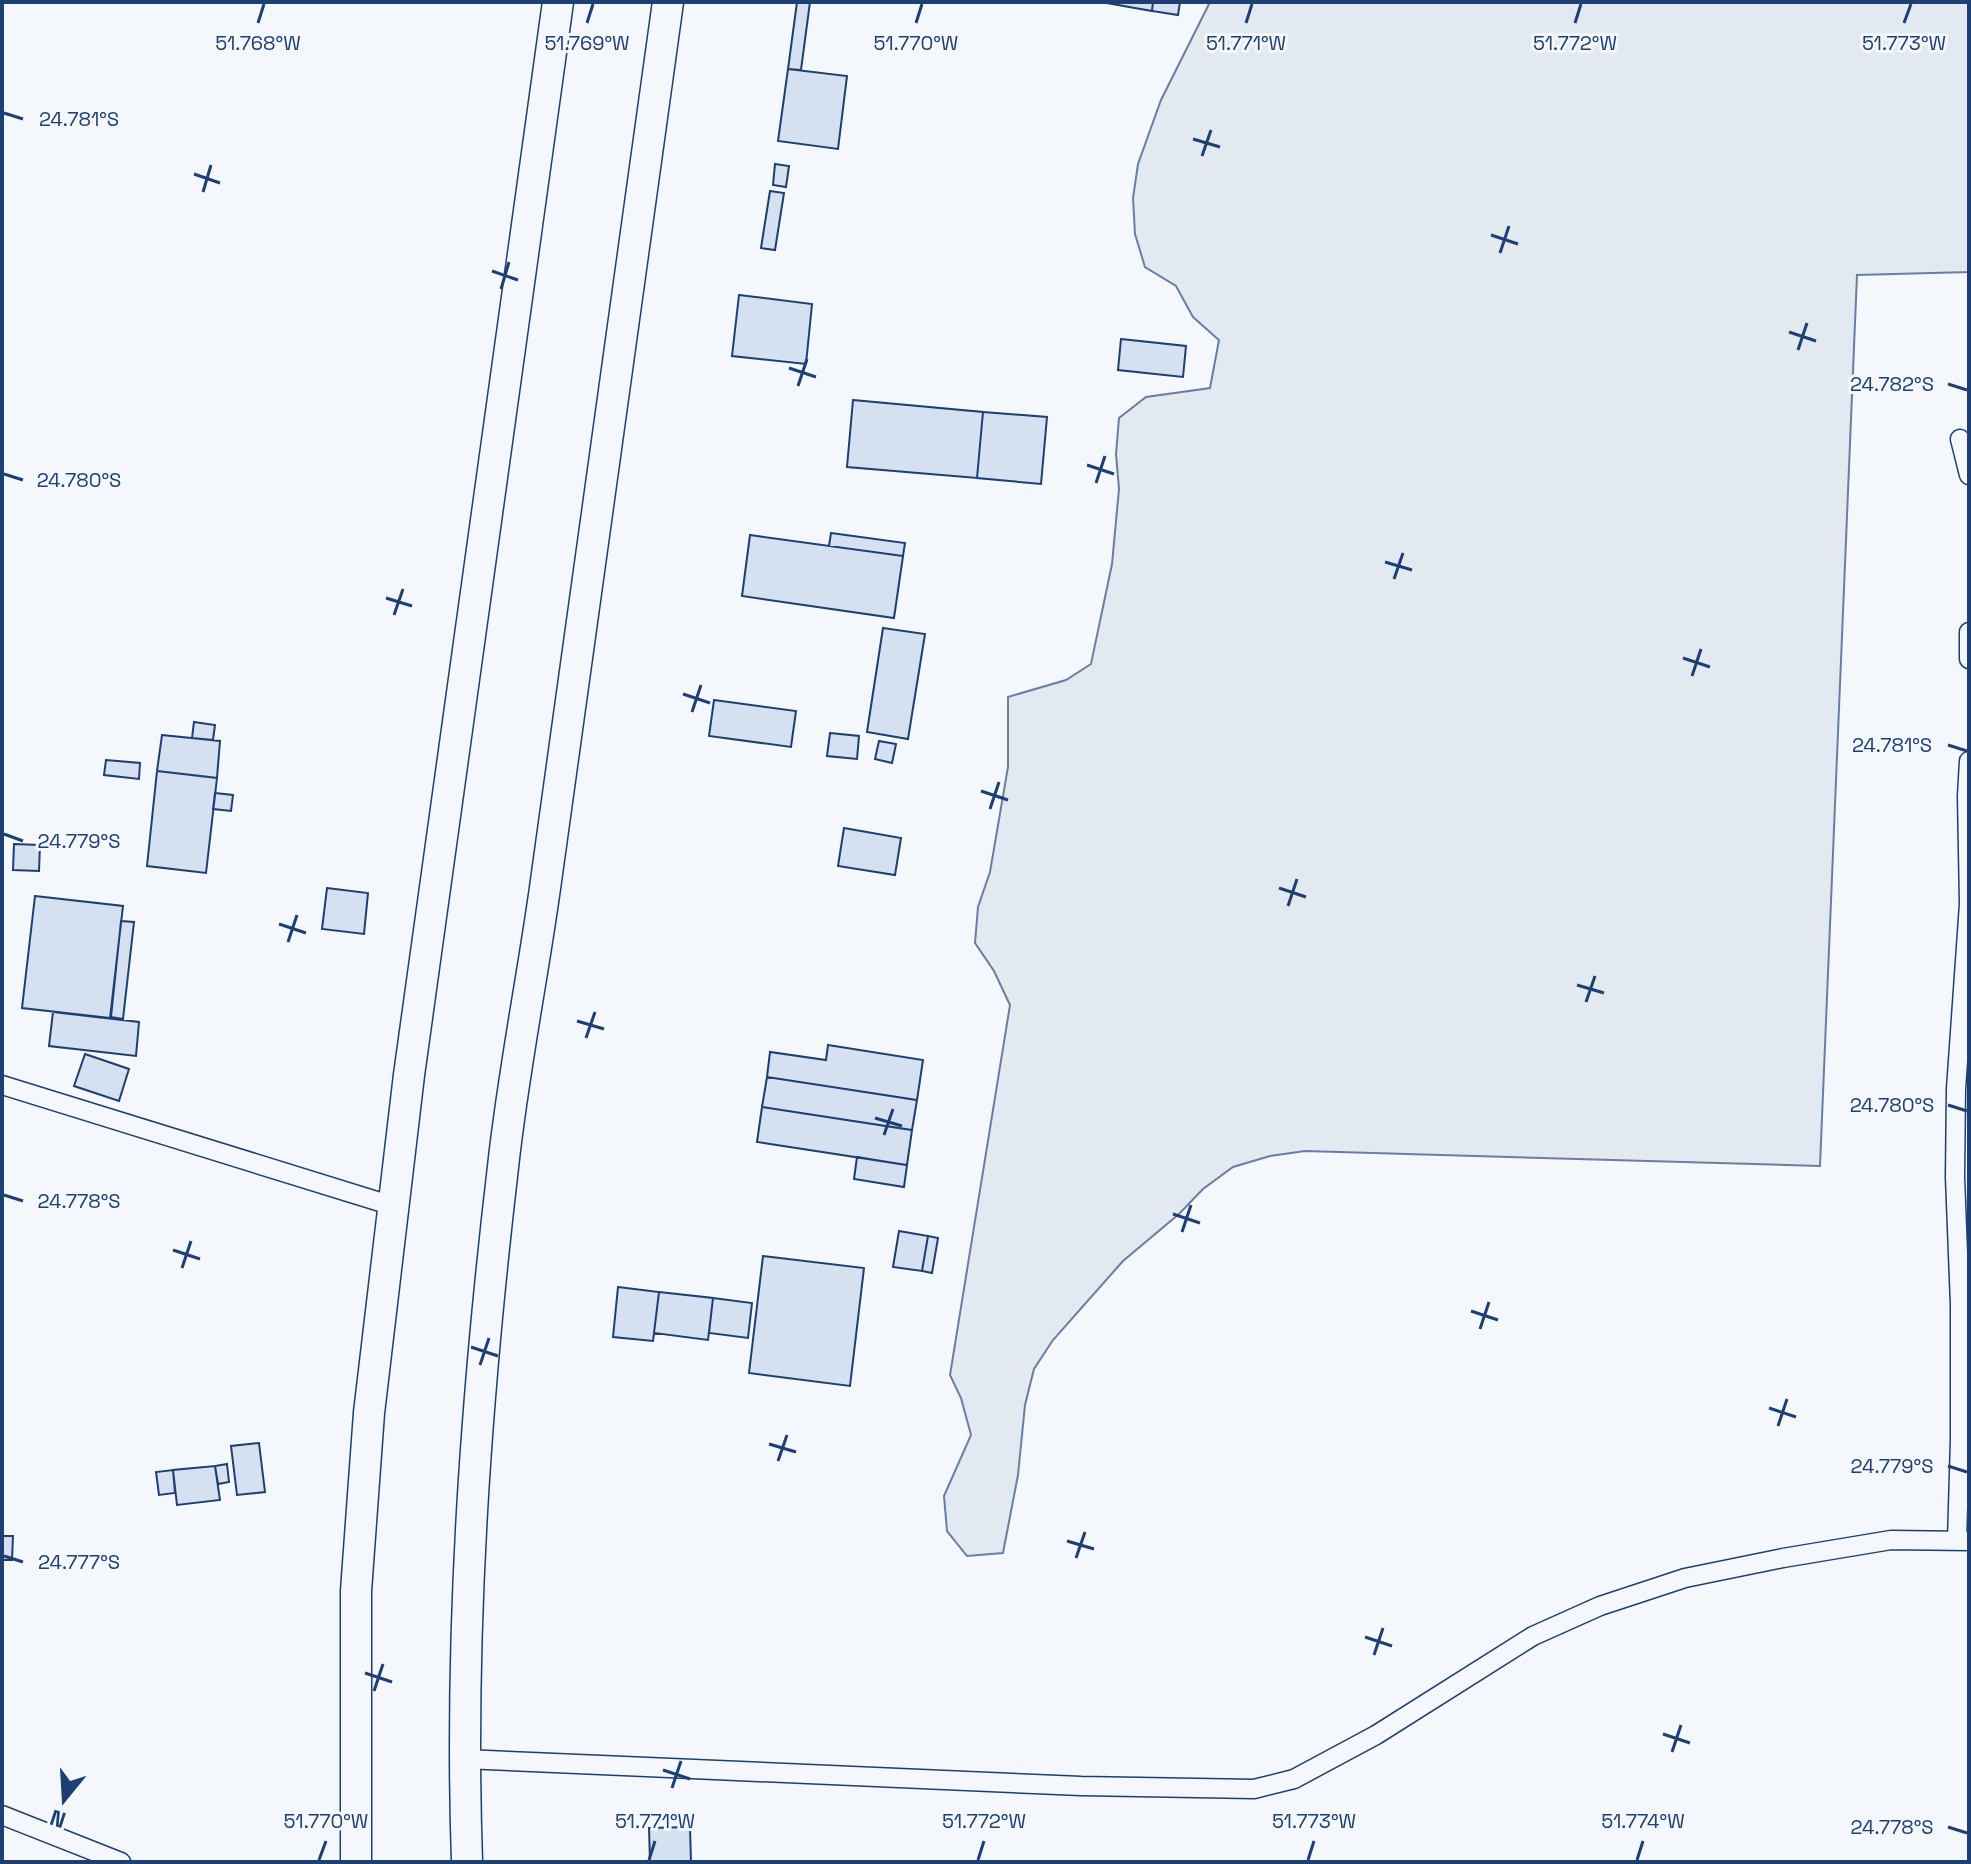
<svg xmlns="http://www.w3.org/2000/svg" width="1971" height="1864" font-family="'Space Grotesk',sans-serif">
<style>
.green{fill:#e3e9f0;stroke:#687fa3;stroke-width:2}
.building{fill:#d5e0f0;stroke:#1d3f73;stroke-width:2}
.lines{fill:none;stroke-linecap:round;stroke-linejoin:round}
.minor-casing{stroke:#1d3f73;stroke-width:21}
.trunk-casing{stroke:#1d3f73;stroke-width:33}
.minor{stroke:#f4f7fb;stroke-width:18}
.trunk{stroke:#f4f7fb;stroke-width:30}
.ticks{fill:none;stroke:#1d3f73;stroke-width:3}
.ticks-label{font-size:20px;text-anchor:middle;fill:#1d3f73;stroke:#f4f7fb;stroke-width:6;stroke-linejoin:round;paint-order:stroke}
</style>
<rect width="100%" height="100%" fill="#f4f7fb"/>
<path class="green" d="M 1210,2 L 1969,2 L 1969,272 L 1857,275 L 1820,1166 L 1305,1151 L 1270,1156 L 1233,1167 L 1203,1189 L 1179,1214 L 1123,1261 L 1053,1340 L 1034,1369 L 1025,1405 L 1018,1475 L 1003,1553 L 967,1556 L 947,1531 L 944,1496 L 971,1435 L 961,1398 L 950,1375 L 1010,1005 L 994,971 L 975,943 L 978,907 L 990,872 L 1008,767 L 1008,697 L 1066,680 L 1091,664 L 1112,564 L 1119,489 L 1116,454 L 1119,418 L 1146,397 L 1210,388 L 1219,340 L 1193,317 L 1176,286 L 1145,267 L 1135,234 L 1133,198 L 1138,164 L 1161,100 Z"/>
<path class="building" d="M 797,2 L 810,2 L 801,70 L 788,69 Z
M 1101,2 L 1153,2 L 1152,11 Z
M 1153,2 L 1180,2 L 1178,15 L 1152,11 Z
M 788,69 L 847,76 L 838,149 L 778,141 Z
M 775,164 L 789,166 L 786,187 L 773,185 Z
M 770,191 L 784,193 L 775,250 L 761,248 Z
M 739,295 L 812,304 L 806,364 L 732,356 Z
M 1121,339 L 1186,346 L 1183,377 L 1118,370 Z
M 853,400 L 983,412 L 977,478 L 847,467 Z
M 983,412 L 1047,417 L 1041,484 L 977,478 Z
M 831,533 L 905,543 L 903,556 L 829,546 Z
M 750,535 L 903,556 L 894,618 L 742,596 Z
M 883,628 L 925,634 L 908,739 L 867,732 Z
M 714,700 L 796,711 L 791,747 L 709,736 Z
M 194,722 L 215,725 L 213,740 L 192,738 Z
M 830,733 L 859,736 L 857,759 L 827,756 Z
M 162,735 L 220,741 L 217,778 L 157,771 Z
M 879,741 L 896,744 L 892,763 L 875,759 Z
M 106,760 L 140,763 L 139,779 L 104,775 Z
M 157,771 L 217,778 L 206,873 L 147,866 Z
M 215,793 L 233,795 L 231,811 L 213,809 Z
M 844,828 L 901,838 L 895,875 L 838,866 Z
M 14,844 L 40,845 L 39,871 L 13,870 Z
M 327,888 L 368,893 L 364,934 L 322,929 Z
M 35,896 L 123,906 L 110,1018 L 22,1008 Z
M 121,921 L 134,922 L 123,1019 L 111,1017 Z
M 53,1012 L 139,1022 L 136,1056 L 49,1046 Z
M 828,1045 L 923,1060 L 917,1100 L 767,1077 L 770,1052 L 826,1060 Z
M 85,1054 L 129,1069 L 119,1101 L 74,1086 Z
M 767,1077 L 917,1100 L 912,1130 L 762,1107 Z
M 762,1107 L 912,1130 L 907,1165 L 757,1142 Z
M 857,1157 L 907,1165 L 904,1187 L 854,1179 Z
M 899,1231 L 928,1236 L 922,1271 L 893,1267 Z
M 928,1236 L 938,1238 L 932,1273 L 922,1271 Z
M 763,1256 L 864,1268 L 850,1386 L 749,1373 Z
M 618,1287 L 659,1292 L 653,1341 L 613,1337 Z
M 659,1292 L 713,1298 L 708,1340 L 654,1333 Z
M 713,1298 L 752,1303 L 748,1338 L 709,1333 Z
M 259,1443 L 265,1492 L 237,1495 L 231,1446 Z
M 227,1464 L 229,1482 L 218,1484 L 215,1466 Z
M 215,1466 L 220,1500 L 177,1505 L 173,1470 Z
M 173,1470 L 175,1493 L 159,1495 L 156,1472 Z
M 2,1536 L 13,1536 L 12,1560 L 2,1560 Z
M 690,1827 L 691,1862 L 650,1862 L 649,1828 Z"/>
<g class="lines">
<g class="minor-casing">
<path id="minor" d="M 1960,439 L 1969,475
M 1969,632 L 1969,659
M 2,1085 L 393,1206
M 1957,1541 L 1960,1439 L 1960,1305 L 1955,1177 L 1956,1089 L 1969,904 L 1967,796 L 1969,761
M 464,1759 L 1081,1786 L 1254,1789 L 1294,1779 L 1376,1735 L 1533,1636 L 1600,1606 L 1685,1578 L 1783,1558 L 1891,1540 L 1969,1541
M 2,1815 L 121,1862"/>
</g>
<g class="trunk-casing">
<path id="trunk" d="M 356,1862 L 356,1591 L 369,1413 L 409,1075 L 558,2
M 467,1862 C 459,1631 476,1397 503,1167 C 513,1074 532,981 545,888 C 586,592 628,297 668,2"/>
</g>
<use href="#minor" class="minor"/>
<use href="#trunk" class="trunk"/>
</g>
<path class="ticks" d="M 258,23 L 264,4M 587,23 L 593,4M 916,23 L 922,4M 1246,23 L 1252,4M 1575,23 L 1581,4M 1904,23 L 1911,4M 4,113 L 23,119M 1193,139 L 1220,147M 1202,156 L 1211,130M 194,174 L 220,183M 203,192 L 211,165M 1491,235 L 1518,244M 1500,253 L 1509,226M 492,271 L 518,280M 501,289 L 509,262M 1789,332 L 1816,341M 1798,350 L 1807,323M 789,368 L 816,377M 1948,384 L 1967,390M 798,386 L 807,359M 1087,465 L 1114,474M 4,474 L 23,480M 1096,483 L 1105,456M 1385,562 L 1412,570M 1394,579 L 1403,553M 386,598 L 412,606M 394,615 L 403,589M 1683,658 L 1710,667M 1692,676 L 1701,649M 683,694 L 710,703M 692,712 L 701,685M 1948,745 L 1967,751M 981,791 L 1008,800M 990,809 L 999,782M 4,834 L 23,841M 1279,888 L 1306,897M 1288,906 L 1297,879M 279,924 L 306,933M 288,942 L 297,915M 1577,985 L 1604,993M 1586,1002 L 1595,976M 577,1021 L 604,1029M 586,1038 L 595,1012M 1948,1105 L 1967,1111M 875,1118 L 902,1126M 884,1135 L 893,1109M 4,1195 L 23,1201M 1173,1214 L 1200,1223M 1182,1232 L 1191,1205M 173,1250 L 200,1259M 182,1268 L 191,1241M 1471,1311 L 1498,1320M 1480,1329 L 1489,1302M 471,1347 L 498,1356M 480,1365 L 489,1338M 1769,1408 L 1796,1417M 1778,1426 L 1787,1399M 769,1444 L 796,1452M 778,1461 L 787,1435M 1948,1466 L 1967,1472M 1067,1541 L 1094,1549M 4,1556 L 23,1562M 1076,1558 L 1085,1532M 1365,1637 L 1392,1646M 1374,1655 L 1383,1628M 365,1673 L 392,1682M 374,1691 L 383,1664M 1663,1734 L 1690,1743M 1672,1752 L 1681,1725M 663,1770 L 690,1779M 672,1788 L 681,1761M 1948,1827 L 1967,1833M 319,1860 L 326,1841M 649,1860 L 655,1841M 978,1860 L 984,1841M 1308,1860 L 1314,1841M 1637,1860 L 1643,1841"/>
<g class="ticks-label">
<text x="258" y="50">51.768°W</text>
<text x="587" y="50">51.769°W</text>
<text x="916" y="50">51.770°W</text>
<text x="1246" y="50">51.771°W</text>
<text x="1575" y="50">51.772°W</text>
<text x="1904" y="50">51.773°W</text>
<text x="79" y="126">24.781°S</text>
<text x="1892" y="391">24.782°S</text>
<text x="79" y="487">24.780°S</text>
<text x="1892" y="752">24.781°S</text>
<text x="79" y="848">24.779°S</text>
<text x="1892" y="1112">24.780°S</text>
<text x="79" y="1208">24.778°S</text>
<text x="1892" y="1473">24.779°S</text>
<text x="79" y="1569">24.777°S</text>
<text x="1643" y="1828">51.774°W</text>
<text x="326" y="1828">51.770°W</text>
<text x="655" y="1828">51.771°W</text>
<text x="984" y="1828">51.772°W</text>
<text x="1314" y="1828">51.773°W</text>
<text x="1892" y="1834">24.778°S</text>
</g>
<rect width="1971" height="1864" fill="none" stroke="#1d3f73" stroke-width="8"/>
<g transform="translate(64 1800) rotate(198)" stroke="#f4f7fb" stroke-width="6" paint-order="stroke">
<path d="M0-6L14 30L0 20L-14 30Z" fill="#1d3f73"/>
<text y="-12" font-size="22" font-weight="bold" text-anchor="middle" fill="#1d3f73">N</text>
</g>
</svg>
